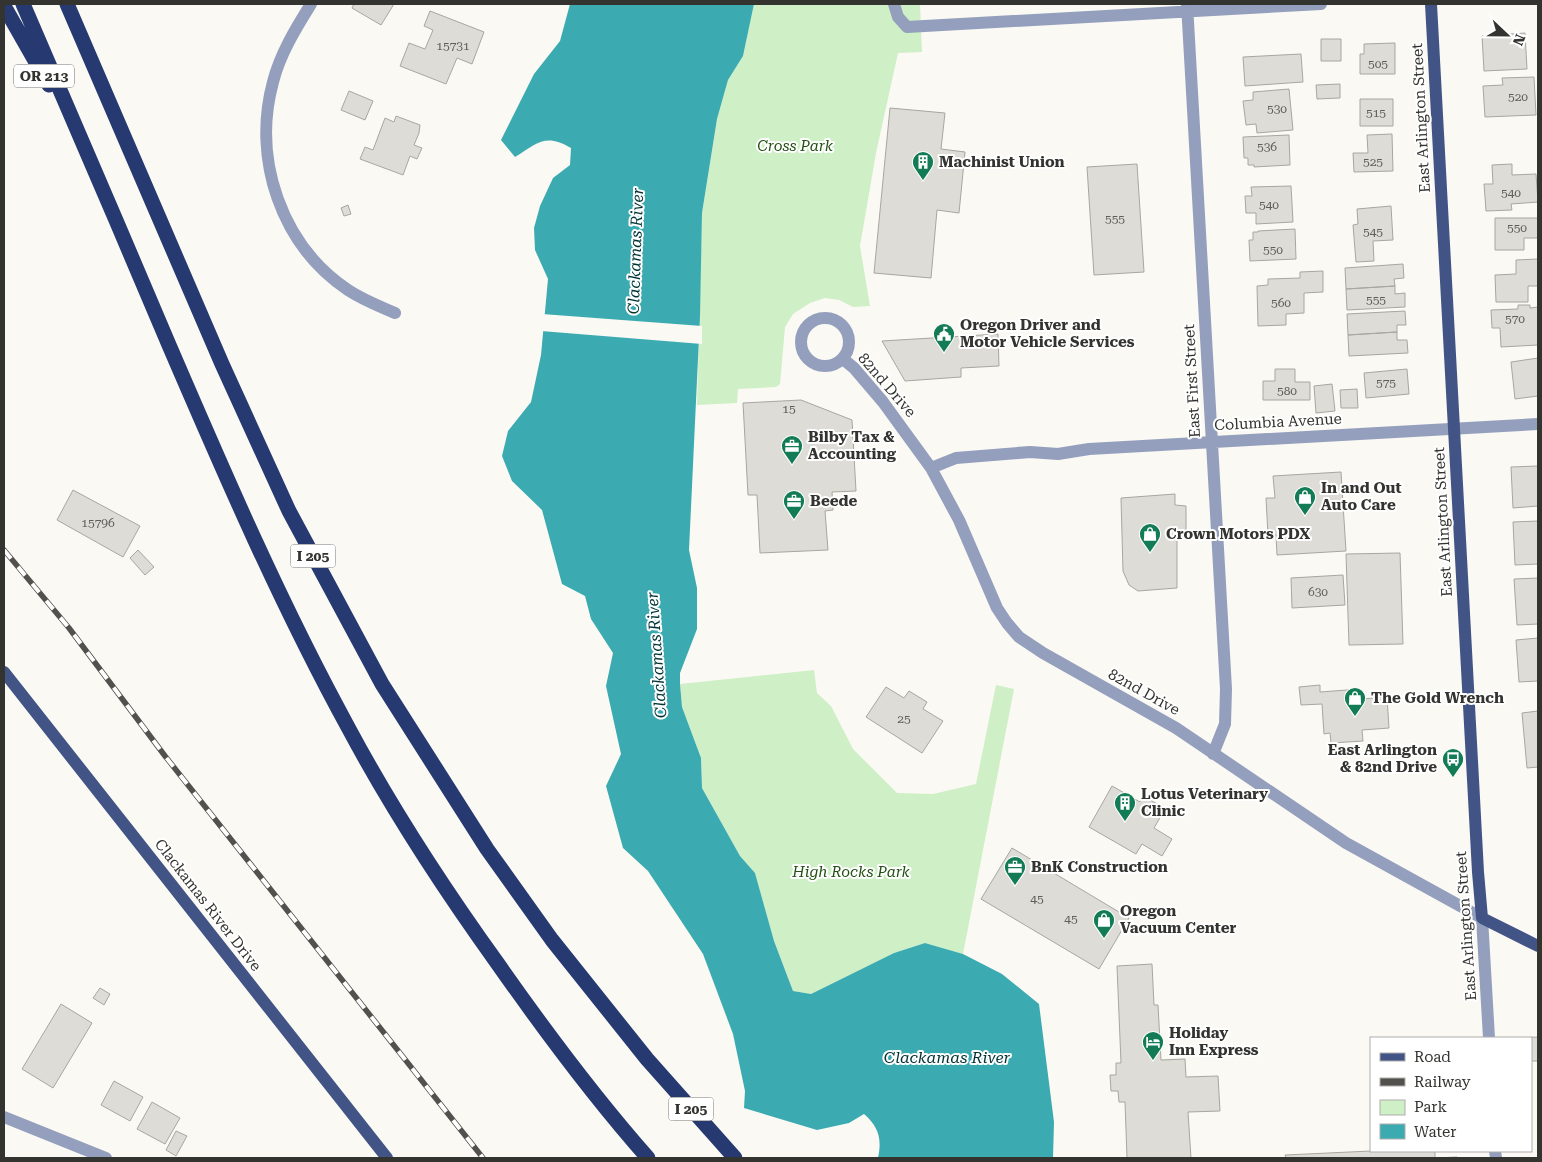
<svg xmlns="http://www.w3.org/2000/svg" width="1542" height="1162" font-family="'Roboto Serif',serif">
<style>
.green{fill:#cfefc6}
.water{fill:#3babb1}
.pier{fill:#fbf9f4}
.building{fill:#dddcd6;stroke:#a7a6a0}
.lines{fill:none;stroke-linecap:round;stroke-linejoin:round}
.minor{stroke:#939fbc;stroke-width:12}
.major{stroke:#425485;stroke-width:12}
.highway{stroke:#263971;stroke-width:15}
.rail-casing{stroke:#52514e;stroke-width:5.5}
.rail{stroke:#fff;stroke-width:4;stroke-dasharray:11;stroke-linecap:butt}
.labels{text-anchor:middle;stroke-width:4;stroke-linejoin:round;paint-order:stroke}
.number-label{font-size:12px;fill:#5e5d5a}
.shield{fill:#fff;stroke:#70706e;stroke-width:1}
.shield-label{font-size:14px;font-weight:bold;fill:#333330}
.street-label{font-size:15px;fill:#333330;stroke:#fff}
.park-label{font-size:15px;font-style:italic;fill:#225013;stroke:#fff}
.poi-label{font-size:15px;font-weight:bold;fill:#333330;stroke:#fff;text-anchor:start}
.water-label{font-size:16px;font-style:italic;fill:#003336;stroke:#fff}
</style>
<rect width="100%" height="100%" fill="#fbf9f4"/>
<path class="green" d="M 754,4 L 920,4 L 922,52 L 898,53 L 876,153 L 860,246 L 870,306 L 853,307 L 839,300 L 825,298 L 810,303 L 793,314 L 785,327 L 780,384 L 776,387 L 738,389 L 737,403 L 697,405 L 702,213 L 717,119 L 728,80 L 743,56 Z
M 814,670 L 817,693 L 831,706 L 853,749 L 897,793 L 933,794 L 976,784 L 996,685 L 1014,689 L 963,954 L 925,943 L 894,953 L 811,994 L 793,991 L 774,941 L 755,873 L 740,856 L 702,788 L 701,758 L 682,707 L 680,684 Z"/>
<path class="water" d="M 570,4 L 754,4 L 743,56 L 728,80 L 717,119 L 702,213 L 700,316 L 689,550 L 697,588 L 697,629 L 680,673 L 680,684 L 682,707 L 701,758 L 702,788 L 740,856 L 755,873 L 774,941 L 793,991 L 811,994 L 894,953 L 925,943 L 963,954 L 1002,974 L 1039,1004 L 1054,1122 L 1053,1158 L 878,1158 C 882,1139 879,1127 864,1114 L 849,1123 L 817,1130 L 744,1108 L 745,1091 L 733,1034 L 703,954 L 648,871 L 623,848 L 606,786 L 621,754 L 606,686 L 613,653 L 591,619 L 585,596 L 562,584 L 542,510 L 512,481 L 502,456 L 508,431 L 531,402 L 541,355 L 548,279 L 535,250 L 534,228 L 540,206 L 553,178 L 570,165 L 571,148 C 545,133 538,143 515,157 L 501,140 L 534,74 L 560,41 Z"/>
<path class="pier" d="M 542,314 L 702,326 L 702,344 L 541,331 Z"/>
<path class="building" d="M 354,4 L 394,4 L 381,25 L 352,8 Z
M 430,11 L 484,32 L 472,64 L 457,58 L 446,84 L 400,66 L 409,43 L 425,49 L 433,30 L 424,26 Z
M 1525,33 L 1527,69 L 1484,71 L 1482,36 Z
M 1321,39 L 1341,39 L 1341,61 L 1321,61 Z
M 1395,43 L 1395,74 L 1360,74 L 1360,54 L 1364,54 L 1364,44 Z
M 1301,54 L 1303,82 L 1245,86 L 1243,57 Z
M 1534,77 L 1536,115 L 1485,117 L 1483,86 L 1503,85 L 1502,78 Z
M 1340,84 L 1340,98 L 1317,99 L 1316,85 Z
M 1289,89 L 1293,130 L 1257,133 L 1256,124 L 1246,125 L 1243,101 L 1253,100 L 1253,92 Z
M 349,91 L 373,101 L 365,120 L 341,110 Z
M 1360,99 L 1393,99 L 1393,126 L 1360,126 Z
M 890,108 L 945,113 L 941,149 L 965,152 L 959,213 L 937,210 L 931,278 L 874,273 Z
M 396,116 L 420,125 L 419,133 L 414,145 L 422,148 L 417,159 L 410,156 L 403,175 L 360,159 L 365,147 L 373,150 L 385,118 L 394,122 Z
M 1392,134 L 1393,171 L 1354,172 L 1353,153 L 1368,153 L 1367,135 Z
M 1289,135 L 1290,165 L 1254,167 L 1254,165 L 1248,165 L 1248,158 L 1244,158 L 1243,137 Z
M 1137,164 L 1144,272 L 1094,275 L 1087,167 Z
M 1512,164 L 1512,175 L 1536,174 L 1538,202 L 1511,204 L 1512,210 L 1486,211 L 1484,184 L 1493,184 L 1492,165 Z
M 1291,186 L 1293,222 L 1256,224 L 1256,213 L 1246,213 L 1245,196 L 1252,196 L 1251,187 Z
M 348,205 L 351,214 L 344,216 L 341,208 Z
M 1391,206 L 1393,240 L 1373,241 L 1374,261 L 1356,262 L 1353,225 L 1358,224 L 1357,209 Z
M 1495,218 L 1538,218 L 1538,238 L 1524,238 L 1524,250 L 1495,250 Z
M 1295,229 L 1296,259 L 1250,261 L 1249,240 L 1253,240 L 1253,232 L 1258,232 L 1258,231 Z
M 1538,259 L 1538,286 L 1528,286 L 1528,302 L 1496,302 L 1495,275 L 1516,274 L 1516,260 Z
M 1403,264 L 1404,278 L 1394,279 L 1395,286 L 1346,289 L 1345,268 Z
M 1323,271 L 1323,292 L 1304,293 L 1304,313 L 1286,314 L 1286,325 L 1258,326 L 1257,286 L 1268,285 L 1268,279 L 1300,278 L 1300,272 Z
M 1395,286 L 1395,294 L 1405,293 L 1405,307 L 1347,310 L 1346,289 Z
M 1518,305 L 1530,305 L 1530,308 L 1538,307 L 1538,345 L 1501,347 L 1500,328 L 1492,328 L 1491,310 L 1518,309 Z
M 1405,311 L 1406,325 L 1397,325 L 1397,332 L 1348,335 L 1347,314 Z
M 1397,332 L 1397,340 L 1407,340 L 1408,353 L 1349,356 L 1348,335 Z
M 998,334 L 999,366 L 961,368 L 961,377 L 905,381 L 882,341 Z
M 1538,358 L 1538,396 L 1515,399 L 1511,362 Z
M 1275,369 L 1295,369 L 1295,382 L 1310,382 L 1310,400 L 1263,400 L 1263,381 L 1275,381 Z
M 1407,369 L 1409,394 L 1366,398 L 1364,373 Z
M 1332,384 L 1335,411 L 1316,413 L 1314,386 Z
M 1357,389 L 1358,408 L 1341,408 L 1340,390 Z
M 801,400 L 852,420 L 856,491 L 832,492 L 833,510 L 825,511 L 828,550 L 760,553 L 757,495 L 748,495 L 743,403 Z
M 1538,466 L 1538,506 L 1513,508 L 1511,467 Z
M 1341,472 L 1346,551 L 1277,555 L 1276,535 L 1268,535 L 1266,498 L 1275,498 L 1273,476 Z
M 73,490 L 140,526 L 123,557 L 57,520 Z
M 1175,494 L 1175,505 L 1186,506 L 1186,534 L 1177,534 L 1177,588 L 1138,591 L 1129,585 L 1123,571 L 1121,498 Z
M 1538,521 L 1538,564 L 1515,565 L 1513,522 Z
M 138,550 L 154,567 L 145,575 L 130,558 Z
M 1400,553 L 1403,644 L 1349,645 L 1346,554 Z
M 1343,575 L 1345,605 L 1292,608 L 1291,578 Z
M 1538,578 L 1538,624 L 1517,625 L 1514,579 Z
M 1538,638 L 1538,681 L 1519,682 L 1516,640 Z
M 1320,685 L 1320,692 L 1360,689 L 1361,699 L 1387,697 L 1389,728 L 1362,730 L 1363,741 L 1331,743 L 1330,733 L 1324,734 L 1322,704 L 1301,705 L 1299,687 Z
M 886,687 L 904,698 L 909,691 L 927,702 L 923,709 L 943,721 L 922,753 L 866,717 Z
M 1538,711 L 1538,767 L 1527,768 L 1522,713 Z
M 1112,786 L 1140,802 L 1143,796 L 1159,805 L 1155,813 L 1161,816 L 1154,828 L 1172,839 L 1162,856 L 1142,844 L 1136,854 L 1089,827 Z
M 1012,848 L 1129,918 L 1099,969 L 981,899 Z
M 1152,964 L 1154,1005 L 1158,1005 L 1161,1060 L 1185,1059 L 1186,1077 L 1218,1076 L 1220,1111 L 1188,1112 L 1191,1158 L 1127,1158 L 1125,1102 L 1119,1102 L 1118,1091 L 1111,1091 L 1110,1075 L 1116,1075 L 1116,1063 L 1121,1063 L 1117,966 Z
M 100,988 L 110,994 L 104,1005 L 93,998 Z
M 61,1004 L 92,1023 L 53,1088 L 22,1069 Z
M 1538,1037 L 1538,1061 L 1531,1061 L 1531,1038 L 1520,1038 Z
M 114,1081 L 143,1097 L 130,1121 L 101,1105 Z
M 152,1102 L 180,1118 L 165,1144 L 137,1129 Z
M 176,1131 L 187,1136 L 176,1156 L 166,1150 Z
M 1371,1151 L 1435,1151 L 1435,1158 L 1457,1157 L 1457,1158 L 1286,1158 L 1285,1155 Z"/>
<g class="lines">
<path class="minor" d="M 311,4 C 296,28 280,54 273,82 C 252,159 281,245 348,290 C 363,300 379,306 395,313
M 894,4 L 898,17 L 907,27 L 1321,4
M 1187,4 L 1226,689 L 1225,724 L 1213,754
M801 342a24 24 0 1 1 48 0a24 24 0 1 1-48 0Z
M 843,359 L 854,368 L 883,402 L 931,468 L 959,520 L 997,608 L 1007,623 L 1019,637 L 1043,653 L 1176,728 L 1346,843 L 1482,918 L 1489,1038
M 931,468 L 956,458 L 1030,452 L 1058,454 L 1089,449 L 1538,424
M 4,1117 L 106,1158
M 1495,1151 L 1496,1158"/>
<path class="major" d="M 1431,4 L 1478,872 L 1482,918 L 1538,946
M 4,672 L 387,1158"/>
<path class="highway" d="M 23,4 C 72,118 121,231 169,345 C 225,475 281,605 349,729 C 393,811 444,889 498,964 C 545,1031 594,1097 648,1158
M 67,4 L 222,364 L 289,511 L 382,684 L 487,849 L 552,940 L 647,1059 L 735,1158
M 4,6 L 49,85"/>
<g class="rail-casing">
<path id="rail" d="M 4,550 L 69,628 L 165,756 L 483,1158"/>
</g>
<use href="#rail" class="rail"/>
</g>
<defs>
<g id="building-pin" transform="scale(1.125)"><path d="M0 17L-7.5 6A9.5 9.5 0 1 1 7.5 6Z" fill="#137c56" stroke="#fff"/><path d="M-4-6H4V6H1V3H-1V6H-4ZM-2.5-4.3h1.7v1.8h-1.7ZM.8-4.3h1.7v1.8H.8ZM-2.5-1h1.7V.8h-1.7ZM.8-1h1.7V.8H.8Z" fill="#fff"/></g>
<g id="civic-pin" transform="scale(1.125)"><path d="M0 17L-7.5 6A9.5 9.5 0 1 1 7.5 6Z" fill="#137c56" stroke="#fff"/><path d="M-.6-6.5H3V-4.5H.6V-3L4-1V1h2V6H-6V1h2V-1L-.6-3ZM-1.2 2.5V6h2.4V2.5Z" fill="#fff"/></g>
<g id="office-pin" transform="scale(1.125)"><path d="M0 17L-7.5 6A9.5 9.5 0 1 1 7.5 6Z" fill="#137c56" stroke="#fff"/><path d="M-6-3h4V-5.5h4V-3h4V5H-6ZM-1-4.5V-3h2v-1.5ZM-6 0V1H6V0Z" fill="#fff"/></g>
<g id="shop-pin" transform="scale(1.125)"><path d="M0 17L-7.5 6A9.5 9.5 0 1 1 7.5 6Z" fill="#137c56" stroke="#fff"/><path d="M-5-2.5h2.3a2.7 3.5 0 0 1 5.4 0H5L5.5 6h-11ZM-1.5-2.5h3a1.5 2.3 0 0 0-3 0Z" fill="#fff"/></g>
<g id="bus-pin" transform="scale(1.125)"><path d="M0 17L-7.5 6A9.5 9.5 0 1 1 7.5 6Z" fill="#137c56" stroke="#fff"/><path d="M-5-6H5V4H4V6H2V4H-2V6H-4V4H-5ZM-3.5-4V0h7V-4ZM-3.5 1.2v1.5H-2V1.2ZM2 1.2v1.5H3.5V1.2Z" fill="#fff"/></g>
<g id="hotel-pin" transform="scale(1.125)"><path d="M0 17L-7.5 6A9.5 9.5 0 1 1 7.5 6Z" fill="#137c56" stroke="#fff"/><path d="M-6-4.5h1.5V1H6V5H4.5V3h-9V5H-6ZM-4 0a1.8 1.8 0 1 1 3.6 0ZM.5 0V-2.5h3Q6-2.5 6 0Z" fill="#fff"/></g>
</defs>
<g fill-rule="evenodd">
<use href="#building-pin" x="923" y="162"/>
<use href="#civic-pin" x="944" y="334"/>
<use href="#office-pin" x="792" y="446"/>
<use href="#shop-pin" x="1305" y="497"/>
<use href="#office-pin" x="794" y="501"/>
<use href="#shop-pin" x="1150" y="534"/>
<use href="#shop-pin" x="1355" y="698"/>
<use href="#bus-pin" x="1453" y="759"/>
<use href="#building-pin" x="1125" y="803"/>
<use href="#office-pin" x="1015" y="867"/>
<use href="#shop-pin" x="1104" y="920"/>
<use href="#hotel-pin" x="1153" y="1042"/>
</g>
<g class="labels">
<g class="number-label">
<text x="453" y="50">15731</text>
<text x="1378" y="68">505</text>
<text x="1518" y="101">520</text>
<text x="1277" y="113">530</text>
<text x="1376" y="117">515</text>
<text x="1267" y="151">536</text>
<text x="1373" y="166">525</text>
<text x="1511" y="197">540</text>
<text x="1269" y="209">540</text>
<text x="1115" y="223">555</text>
<text x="1517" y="232">550</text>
<text x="1373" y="236">545</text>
<text x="1273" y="254">550</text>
<text x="1376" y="304">555</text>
<text x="1281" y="307">560</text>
<text x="1515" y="323">570</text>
<text x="1386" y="387">575</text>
<text x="1287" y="395">580</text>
<text x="789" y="413">15</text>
<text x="98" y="527">15796</text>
<text x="1318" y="596">630</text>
<text x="904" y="723">25</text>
<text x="1037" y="903">45</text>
<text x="1071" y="923">45</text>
</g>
<g class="shield">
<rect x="14" y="64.5" width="60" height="23" rx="4"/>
<rect x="290.5" y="544.5" width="45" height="23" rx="4"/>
<rect x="668.5" y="1097.5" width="45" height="23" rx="4"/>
</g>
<g class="shield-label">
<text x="44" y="81">OR 213</text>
<text x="313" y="561">I 205</text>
<text x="691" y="1114">I 205</text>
</g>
<g class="street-label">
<text transform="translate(1421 118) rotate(-93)" y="5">East Arlington Street</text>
<text transform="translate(1192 381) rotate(-93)" y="5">East First Street</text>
<text transform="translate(887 385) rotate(49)" y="5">82nd Drive</text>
<text transform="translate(1278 422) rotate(-3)" y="5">Columbia Avenue</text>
<text transform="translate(1443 522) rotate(-93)" y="5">East Arlington Street</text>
<text transform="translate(1144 692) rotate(29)" y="5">82nd Drive</text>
<text transform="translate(208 905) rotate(52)" y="5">Clackamas River Drive</text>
<text transform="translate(1466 926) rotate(-94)" y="5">East Arlington Street</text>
</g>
<g class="park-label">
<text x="795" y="151">Cross Park</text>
<text x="851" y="877">High Rocks Park</text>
</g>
<g class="poi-label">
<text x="939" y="167">Machinist Union</text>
<text x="960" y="330">Oregon Driver and<tspan x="960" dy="17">Motor Vehicle Services</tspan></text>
<text x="808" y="442">Bilby Tax &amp;<tspan x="808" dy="17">Accounting</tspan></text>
<text x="1321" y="493">In and Out<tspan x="1321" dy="17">Auto Care</tspan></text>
<text x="810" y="506">Beede</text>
<text x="1166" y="539">Crown Motors PDX</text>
<text x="1371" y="703">The Gold Wrench</text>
<text x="1437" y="755" text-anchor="end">East Arlington<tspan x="1437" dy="17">&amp; 82nd Drive</tspan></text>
<text x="1141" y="799">Lotus Veterinary<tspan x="1141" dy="17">Clinic</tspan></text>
<text x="1031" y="872">BnK Construction</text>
<text x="1120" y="916">Oregon<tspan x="1120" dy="17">Vacuum Center</tspan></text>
<text x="1169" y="1038">Holiday<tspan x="1169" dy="17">Inn Express</tspan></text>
</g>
<g class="water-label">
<text transform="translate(635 251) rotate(-88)" y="6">Clackamas River</text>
<text transform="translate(656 655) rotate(-94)" y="6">Clackamas River</text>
<text x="947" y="1063">Clackamas River</text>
</g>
</g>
<rect width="1542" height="1162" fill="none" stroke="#333330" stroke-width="10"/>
<rect x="1370" y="1037" width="162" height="115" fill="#ffffff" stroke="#adadac"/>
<rect x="1380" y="1053" width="25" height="8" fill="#425485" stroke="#adadac"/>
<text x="1414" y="1062" font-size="15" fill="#333330">Road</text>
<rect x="1380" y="1078" width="25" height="8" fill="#52514e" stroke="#adadac"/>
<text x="1414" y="1087" font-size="15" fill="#333330">Railway</text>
<rect x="1380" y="1100" width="25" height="15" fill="#cfefc6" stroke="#adadac"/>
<text x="1414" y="1112" font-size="15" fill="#333330">Park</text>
<rect x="1380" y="1124" width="25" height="15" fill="#3babb1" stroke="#adadac"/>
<text x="1414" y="1137" font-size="15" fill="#333330">Water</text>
<g transform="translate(1507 35) rotate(112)" stroke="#ffffff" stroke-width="4" paint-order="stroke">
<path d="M0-4L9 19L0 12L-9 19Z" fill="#333330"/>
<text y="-8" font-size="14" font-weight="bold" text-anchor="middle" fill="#333330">N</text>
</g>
</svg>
